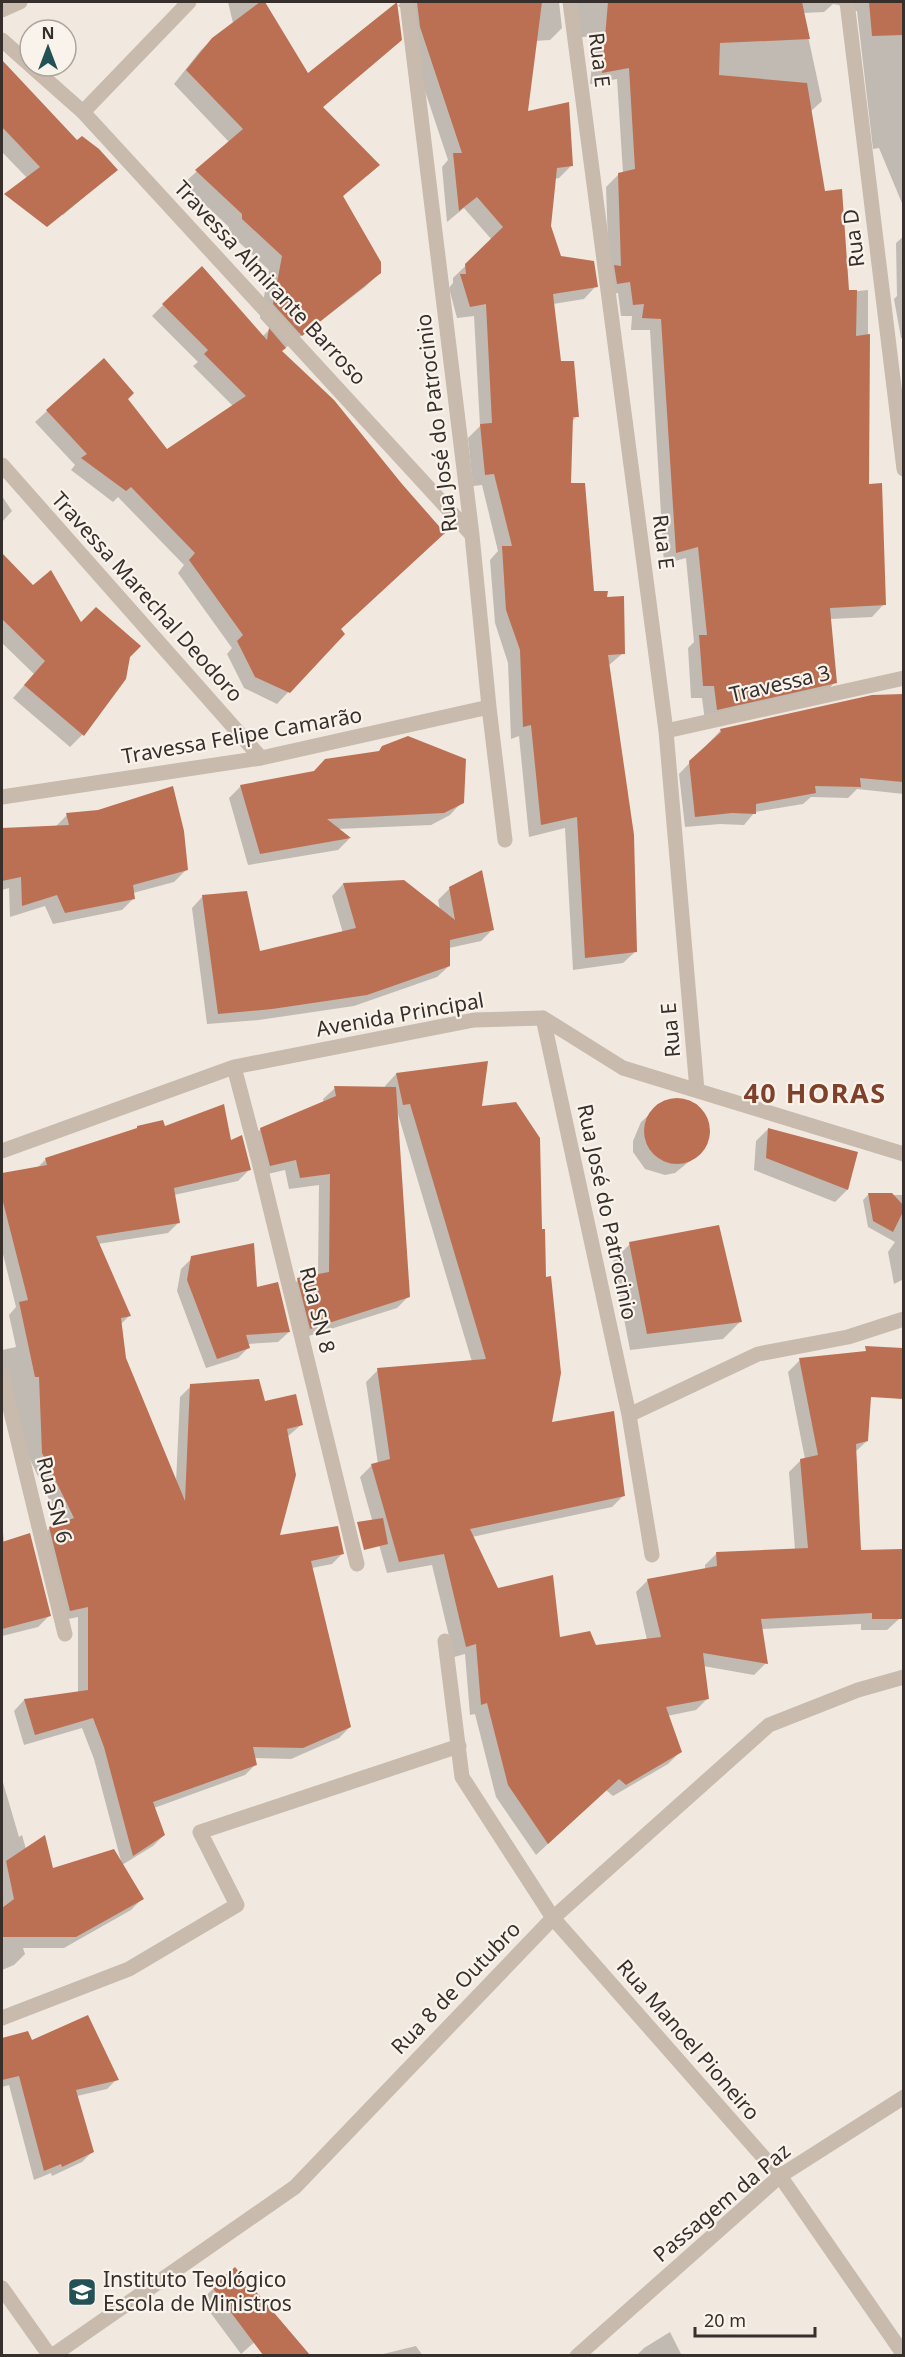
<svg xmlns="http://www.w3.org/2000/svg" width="905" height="2357" font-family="'Noto Sans',sans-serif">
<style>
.shadow{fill:#0003}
.building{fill:#bc7053}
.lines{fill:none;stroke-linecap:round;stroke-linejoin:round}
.minor{stroke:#c8baac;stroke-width:15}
.labels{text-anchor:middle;stroke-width:4.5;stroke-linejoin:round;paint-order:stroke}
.street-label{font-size:21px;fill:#372f2b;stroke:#f9f3ec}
.poi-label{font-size:21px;fill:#372f2b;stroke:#f9f3ec;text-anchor:start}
.district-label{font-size:27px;font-weight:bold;letter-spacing:1.5px;fill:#7f412a;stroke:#f9f3ec}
</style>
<rect width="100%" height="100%" fill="#f1e9e0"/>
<path class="shadow" d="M 228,2 L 263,2 L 307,75 L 400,40 L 322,108 L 377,165 L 342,197 L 379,273 L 365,287 L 280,352 L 339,629 L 343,634 L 277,704 L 244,688 L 227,654 L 232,648 L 178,573 L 184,565 L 118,497 L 113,502 L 71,470 L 75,465 L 35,422 L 47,411 L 126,399 L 166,451 L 234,407 L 193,366 L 198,362 L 152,316 L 163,305 L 262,337 L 270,329 L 260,318 L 269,270 L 229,233 L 229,227 L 183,184 L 229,142 L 174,84 L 201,50 L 216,36 L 233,23 Z
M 402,2 L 559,2 L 562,28 L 550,40 L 535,41 L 527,113 L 571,166 L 559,178 L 554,179 L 550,226 L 560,257 L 596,286 L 584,299 L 553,304 L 560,362 L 577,416 L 571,423 L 570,484 L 592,592 L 605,598 L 623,653 L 608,666 L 636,951 L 623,963 L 573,970 L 565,828 L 529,837 L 519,736 L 511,739 L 508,663 L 495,623 L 490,560 L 498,551 L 482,485 L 473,486 L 468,438 L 480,426 L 474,316 L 457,318 L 449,288 L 453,283 L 453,278 L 492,240 L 464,208 L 447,222 L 442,167 L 448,160 L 408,40 L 402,8 L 398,6 Z
M 568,2 L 904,2 L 904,208 L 879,148 L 873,149 L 857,11 L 844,11 L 839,5 L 833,4 L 824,12 L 803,13 L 822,101 L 810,112 L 824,192 L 848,292 L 868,290 L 868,486 L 884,604 L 872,617 L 830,619 L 835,682 L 823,695 L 705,721 L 702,698 L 691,698 L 688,648 L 694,642 L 686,558 L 664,564 L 650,330 L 631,330 L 632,316 L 621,316 L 618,293 L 605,295 L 609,272 L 606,187 L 619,174 L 623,173 L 617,79 L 590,84 L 595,36 L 571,38 Z
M 2,62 L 77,142 L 115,170 L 63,215 L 2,152 Z
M 904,236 L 904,338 L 901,338 L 894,299 L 897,296 L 896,243 Z
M 2,496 L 12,511 L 2,522 Z
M 2,555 L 33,587 L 80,624 L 128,657 L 125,678 L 82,735 L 70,747 L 13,698 L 34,674 L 2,643 Z
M 721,730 L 904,743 L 904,794 L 857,789 L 848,798 L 811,797 L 803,804 L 755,812 L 744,825 L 720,824 L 685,827 L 679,774 Z
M 241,786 L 462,802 L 450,815 L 431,825 L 338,829 L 349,839 L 338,850 L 248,865 L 229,798 Z
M 67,815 L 186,870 L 174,882 L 133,893 L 134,898 L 122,910 L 53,924 L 45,906 L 10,917 L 9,888 L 2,890 L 2,830 L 55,827 Z
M 404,881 L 440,910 L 438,900 L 450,888 L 493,929 L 481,941 L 449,948 L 449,966 L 437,977 L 354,1006 L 259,1020 L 207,1024 L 192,908 L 203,896 L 259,953 L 343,933 L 332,896 L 343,884 Z
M 396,1074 L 480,1107 L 540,1231 L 551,1424 L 624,1495 L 612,1507 L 472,1537 L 497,1590 L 559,1639 L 595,1647 L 647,1640 L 636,1592 L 648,1580 L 705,1570 L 705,1565 L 717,1553 L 795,1550 L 789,1472 L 801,1460 L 805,1459 L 788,1372 L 800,1360 L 867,1441 L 855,1452 L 859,1552 L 904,1551 L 904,1603 L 899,1619 L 887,1630 L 861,1630 L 861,1624 L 761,1629 L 766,1663 L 754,1675 L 703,1666 L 708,1698 L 696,1710 L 667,1716 L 680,1752 L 668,1764 L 613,1796 L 606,1790 L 536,1855 L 496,1797 L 475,1714 L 470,1715 L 465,1654 L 454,1657 L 432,1565 L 387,1573 L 360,1477 L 372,1465 L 378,1464 L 366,1382 L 378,1370 L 472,1362 L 397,1111 L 408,1297 L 397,1308 L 299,1339 L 287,1291 L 298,1280 L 318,1275 L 319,1185 L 289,1189 L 285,1170 L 259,1176 L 249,1140 L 261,1129 L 324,1103 L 323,1099 L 335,1088 L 385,1088 L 385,1086 Z
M 673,1100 L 683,1100 L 693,1104 L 701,1110 L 710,1133 L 703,1148 L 691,1160 L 675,1173 L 665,1175 L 645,1169 L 633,1152 L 633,1141 L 641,1122 L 662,1103 Z
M 165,1128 L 230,1142 L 249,1170 L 238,1181 L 174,1195 L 179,1222 L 168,1233 L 98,1244 L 129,1316 L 120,1325 L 125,1359 L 176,1483 L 180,1397 L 191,1386 L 264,1403 L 301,1425 L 287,1437 L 278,1537 L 343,1553 L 332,1564 L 312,1568 L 350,1727 L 339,1738 L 291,1759 L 254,1758 L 256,1764 L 245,1775 L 154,1808 L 164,1835 L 153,1846 L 122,1865 L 142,1899 L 131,1910 L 64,1948 L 23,1948 L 25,1954 L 14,1965 L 2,1970 L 2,1779 L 19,1837 L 22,1835 L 26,1849 L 52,1870 L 121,1861 L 94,1759 L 82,1728 L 24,1745 L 14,1711 L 24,1700 L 78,1693 L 78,1617 L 59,1621 L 39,1539 L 50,1528 L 61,1524 L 9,1416 L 2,1387 L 2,1350 L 16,1347 L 9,1315 L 16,1307 L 2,1250 L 2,1175 L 37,1168 L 46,1159 Z
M 768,1129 L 856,1153 L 847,1190 L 835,1202 L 754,1170 L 756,1141 Z
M 868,1195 L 904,1195 L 904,1279 L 894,1284 L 888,1252 L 895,1242 L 868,1227 L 863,1200 Z
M 630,1244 L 740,1322 L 723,1339 L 630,1350 L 613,1261 Z
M 192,1258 L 255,1288 L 289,1332 L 278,1342 L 247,1344 L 248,1348 L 238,1358 L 206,1368 L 177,1291 L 181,1269 Z
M 2,1520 L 4,1543 L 49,1616 L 38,1627 L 2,1636 Z
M 27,2033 L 31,2042 L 117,2079 L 107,2089 L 77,2096 L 92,2152 L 82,2162 L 52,2176 L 51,2173 L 34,2180 L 9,2085 L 2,2087 L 2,2040 Z
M 235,2269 L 266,2332 L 241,2354 L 201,2300 Z
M 670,2332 L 682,2356 L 636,2356 L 644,2348 Z
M 416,2346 L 423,2356 L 375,2356 Z"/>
<path class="building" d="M 260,2 L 265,2 L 308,73 L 397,2 L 402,40 L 323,107 L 380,165 L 343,196 L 381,262 L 381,273 L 302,336 L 273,304 L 282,256 L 242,219 L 242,214 L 195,170 L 243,129 L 186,70 L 212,38 Z
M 417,2 L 542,2 L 528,111 L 569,102 L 573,166 L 557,168 L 551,226 L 561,256 L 594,261 L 598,287 L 553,294 L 561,361 L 574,361 L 579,417 L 573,417 L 571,483 L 585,483 L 594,591 L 608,591 L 607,597 L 624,596 L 625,654 L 608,655 L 634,835 L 637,952 L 585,958 L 577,817 L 541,825 L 531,725 L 523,727 L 520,650 L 506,610 L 502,546 L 512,546 L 494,474 L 485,475 L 480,424 L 492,423 L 486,304 L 470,307 L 460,274 L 466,274 L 465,264 L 503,227 L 477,197 L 459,211 L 453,153 L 462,153 L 420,27 Z
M 608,2 L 802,2 L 810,39 L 720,43 L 719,75 L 807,83 L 825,191 L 842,189 L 849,290 L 857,290 L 856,336 L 870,334 L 869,484 L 882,483 L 886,605 L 830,608 L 837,683 L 717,710 L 714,686 L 703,686 L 699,635 L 707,635 L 698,547 L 676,553 L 661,319 L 642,318 L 644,304 L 633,305 L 630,282 L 617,284 L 614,265 L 621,266 L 618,173 L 635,169 L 629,68 L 602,73 Z
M 869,2 L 903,2 L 903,35 L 872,36 Z
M 2,60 L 77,140 L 82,136 L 99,149 L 118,170 L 47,227 L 4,194 L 40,167 L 2,127 Z
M 202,266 L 267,340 L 269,328 L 286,348 L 282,351 L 334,400 L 402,484 L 445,533 L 341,629 L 345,634 L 290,693 L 255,677 L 237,641 L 243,635 L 189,560 L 195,553 L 131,487 L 126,491 L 81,458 L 87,454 L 46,410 L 104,358 L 134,393 L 128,399 L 167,449 L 246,396 L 204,354 L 208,350 L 162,304 Z
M 2,553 L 33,585 L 51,570 L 81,622 L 96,607 L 141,646 L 130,657 L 126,679 L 84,736 L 24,685 L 45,661 L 2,619 Z
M 903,694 L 903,782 L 860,778 L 861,787 L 815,786 L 816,793 L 756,804 L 756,814 L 732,813 L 695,817 L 689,761 L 721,732 L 720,729 L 872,695 Z
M 408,736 L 466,759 L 464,803 L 444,813 L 327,819 L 351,838 L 260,854 L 240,785 L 314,771 L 325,759 L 379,751 L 382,746 Z
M 173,786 L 184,831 L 188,870 L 133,885 L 135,899 L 65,913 L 57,895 L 22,906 L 21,877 L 2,881 L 2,828 L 69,825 L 66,813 L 98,810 Z
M 482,870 L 494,930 L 450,940 L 450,966 L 367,995 L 272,1009 L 218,1014 L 202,895 L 247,891 L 260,951 L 356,928 L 343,883 L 404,880 L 455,920 L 449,887 Z
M 488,1061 L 482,1106 L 516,1102 L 540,1138 L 542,1229 L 545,1229 L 546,1277 L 551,1276 L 561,1373 L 552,1422 L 614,1411 L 625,1496 L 470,1529 L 498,1588 L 553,1575 L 560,1637 L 590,1631 L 596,1645 L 661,1637 L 647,1579 L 717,1566 L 716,1552 L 808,1548 L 800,1459 L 818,1455 L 799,1358 L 866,1351 L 865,1346 L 903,1348 L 903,1399 L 871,1397 L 868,1441 L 856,1444 L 861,1550 L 903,1549 L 903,1619 L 872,1619 L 872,1613 L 761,1619 L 768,1664 L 703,1653 L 709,1699 L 666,1707 L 682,1752 L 626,1785 L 619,1779 L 548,1844 L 508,1785 L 487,1703 L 481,1705 L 476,1644 L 466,1647 L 444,1554 L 399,1562 L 371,1464 L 390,1459 L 377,1368 L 486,1359 L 410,1104 L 403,1105 L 396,1073 Z
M 334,1086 L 396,1087 L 410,1297 L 310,1329 L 297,1278 L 329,1272 L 330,1174 L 300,1178 L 296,1160 L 270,1166 L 260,1128 L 336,1096 Z
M644 1131a33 33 0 1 1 66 0a33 33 0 1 1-66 0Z
M 224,1104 L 231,1140 L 242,1135 L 251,1170 L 174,1188 L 180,1223 L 96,1236 L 131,1316 L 121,1318 L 126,1358 L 185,1501 L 190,1384 L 259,1379 L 265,1401 L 296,1394 L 303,1425 L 287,1429 L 296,1475 L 280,1535 L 338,1526 L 344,1554 L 311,1561 L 351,1727 L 303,1748 L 253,1747 L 257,1765 L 153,1802 L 165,1835 L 133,1856 L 104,1747 L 93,1718 L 35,1735 L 24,1699 L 88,1690 L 88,1607 L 70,1611 L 49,1527 L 74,1518 L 42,1453 L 39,1377 L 35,1377 L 19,1302 L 28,1300 L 2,1198 L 2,1173 L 47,1165 L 45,1158 L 137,1128 L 137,1126 L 163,1120 L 165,1126 Z
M 768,1128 L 858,1152 L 848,1190 L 766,1158 Z
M 868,1193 L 892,1193 L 903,1205 L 903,1212 L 893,1232 L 873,1221 Z
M 719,1225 L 742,1322 L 647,1334 L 629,1242 Z
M 254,1243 L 257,1287 L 278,1282 L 290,1332 L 246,1335 L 250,1348 L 217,1359 L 187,1280 L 191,1256 Z
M 383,1518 L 388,1544 L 364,1550 L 357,1522 Z
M 30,1533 L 51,1616 L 2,1629 L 2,1542 Z
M 45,1835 L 53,1868 L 114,1849 L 144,1899 L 76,1937 L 2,1937 L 2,1908 L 14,1899 L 6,1861 Z
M 88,2015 L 119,2080 L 76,2090 L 94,2152 L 62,2167 L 61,2164 L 44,2171 L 19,2076 L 2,2080 L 2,2038 L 28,2031 L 32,2040 Z
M 235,2267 L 310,2355 L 263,2355 L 212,2287 Z"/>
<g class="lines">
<path class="minor" d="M 407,2 L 472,535 L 489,707 L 505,840
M 570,2 L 666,731 L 697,1090
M 847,2 L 904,469
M 2,10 L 20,2
M 2,40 L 30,65
M 31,66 L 83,112 L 472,535
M 83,112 L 189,2
M 2,465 L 261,758
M 666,731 L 904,678
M 2,797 L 261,758 L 489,707
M 543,1018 L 629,1415 L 652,1555
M 234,1067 L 259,1162 L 357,1564
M 2,1151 L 234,1067 L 474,1020 L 543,1018 L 623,1068 L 904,1154
M 2,1375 L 65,1634
M 629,1415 L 758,1354 L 848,1337 L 904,1319
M 445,1641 L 462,1777 L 553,1918 L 780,2176 L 904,2355
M 2,2018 L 129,1969 L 237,1905 L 200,1832 L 459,1746
M 2,2288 L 50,2356
M 52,2356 L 295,2187 L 553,1918 L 769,1725 L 858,1690 L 904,1677
M 577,2356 L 780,2176 L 904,2097"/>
</g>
<defs>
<g id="school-square" transform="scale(1.5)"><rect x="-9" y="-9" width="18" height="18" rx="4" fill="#235155" stroke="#f9f3ec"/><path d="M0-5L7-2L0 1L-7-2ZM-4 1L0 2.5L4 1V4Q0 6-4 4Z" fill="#fff"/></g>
</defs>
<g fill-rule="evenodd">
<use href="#school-square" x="82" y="2292"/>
</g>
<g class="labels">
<g class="street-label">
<text transform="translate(599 60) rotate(83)" y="7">Rua E</text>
<text transform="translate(854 238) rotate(-97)" y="7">Rua D</text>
<text transform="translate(270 283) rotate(47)" y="7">Travessa Almirante Barroso</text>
<text transform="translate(437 423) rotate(-97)" y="7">Rua José do Patrocinio</text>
<text transform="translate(663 542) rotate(83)" y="7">Rua E</text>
<text transform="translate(147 597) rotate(48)" y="7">Travessa Marechal Deodoro</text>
<text transform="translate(780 684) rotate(-13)" y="7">Travessa 3</text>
<text transform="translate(242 736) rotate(-10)" y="7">Travessa Felipe Camarão</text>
<text transform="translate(400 1015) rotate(-10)" y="7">Avenida Principal</text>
<text transform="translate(671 1030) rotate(-95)" y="7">Rua E</text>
<text transform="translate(607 1212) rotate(78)" y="7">Rua José do Patrocinio</text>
<text transform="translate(317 1310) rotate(76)" y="7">Rua SN 8</text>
<text transform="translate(54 1500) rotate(76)" y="7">Rua SN 6</text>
<text transform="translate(456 1988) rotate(-46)" y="7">Rua 8 de Outubro</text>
<text transform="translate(688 2040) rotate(49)" y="7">Rua Manoel Pioneiro</text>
<text transform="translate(722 2203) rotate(-40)" y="7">Passagem da Paz</text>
</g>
<g class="poi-label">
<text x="103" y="2287">Instituto Teológico<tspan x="103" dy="24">Escola de Ministros</tspan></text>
</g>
<g class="district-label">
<text x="815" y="1103">40 HORAS</text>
</g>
</g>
<rect width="905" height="2357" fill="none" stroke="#372f2b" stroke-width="6"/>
<g transform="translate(48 48)"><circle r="28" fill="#f9f3ec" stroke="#aba59f" stroke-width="1.5"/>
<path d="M0-4.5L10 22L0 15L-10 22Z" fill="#235155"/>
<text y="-9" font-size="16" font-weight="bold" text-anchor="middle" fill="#372f2b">N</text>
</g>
<path d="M695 2327v9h120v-9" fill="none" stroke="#372f2b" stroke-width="3"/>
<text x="704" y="2327" font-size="18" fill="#372f2b" stroke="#f9f3ec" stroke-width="4.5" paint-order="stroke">20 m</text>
</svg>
